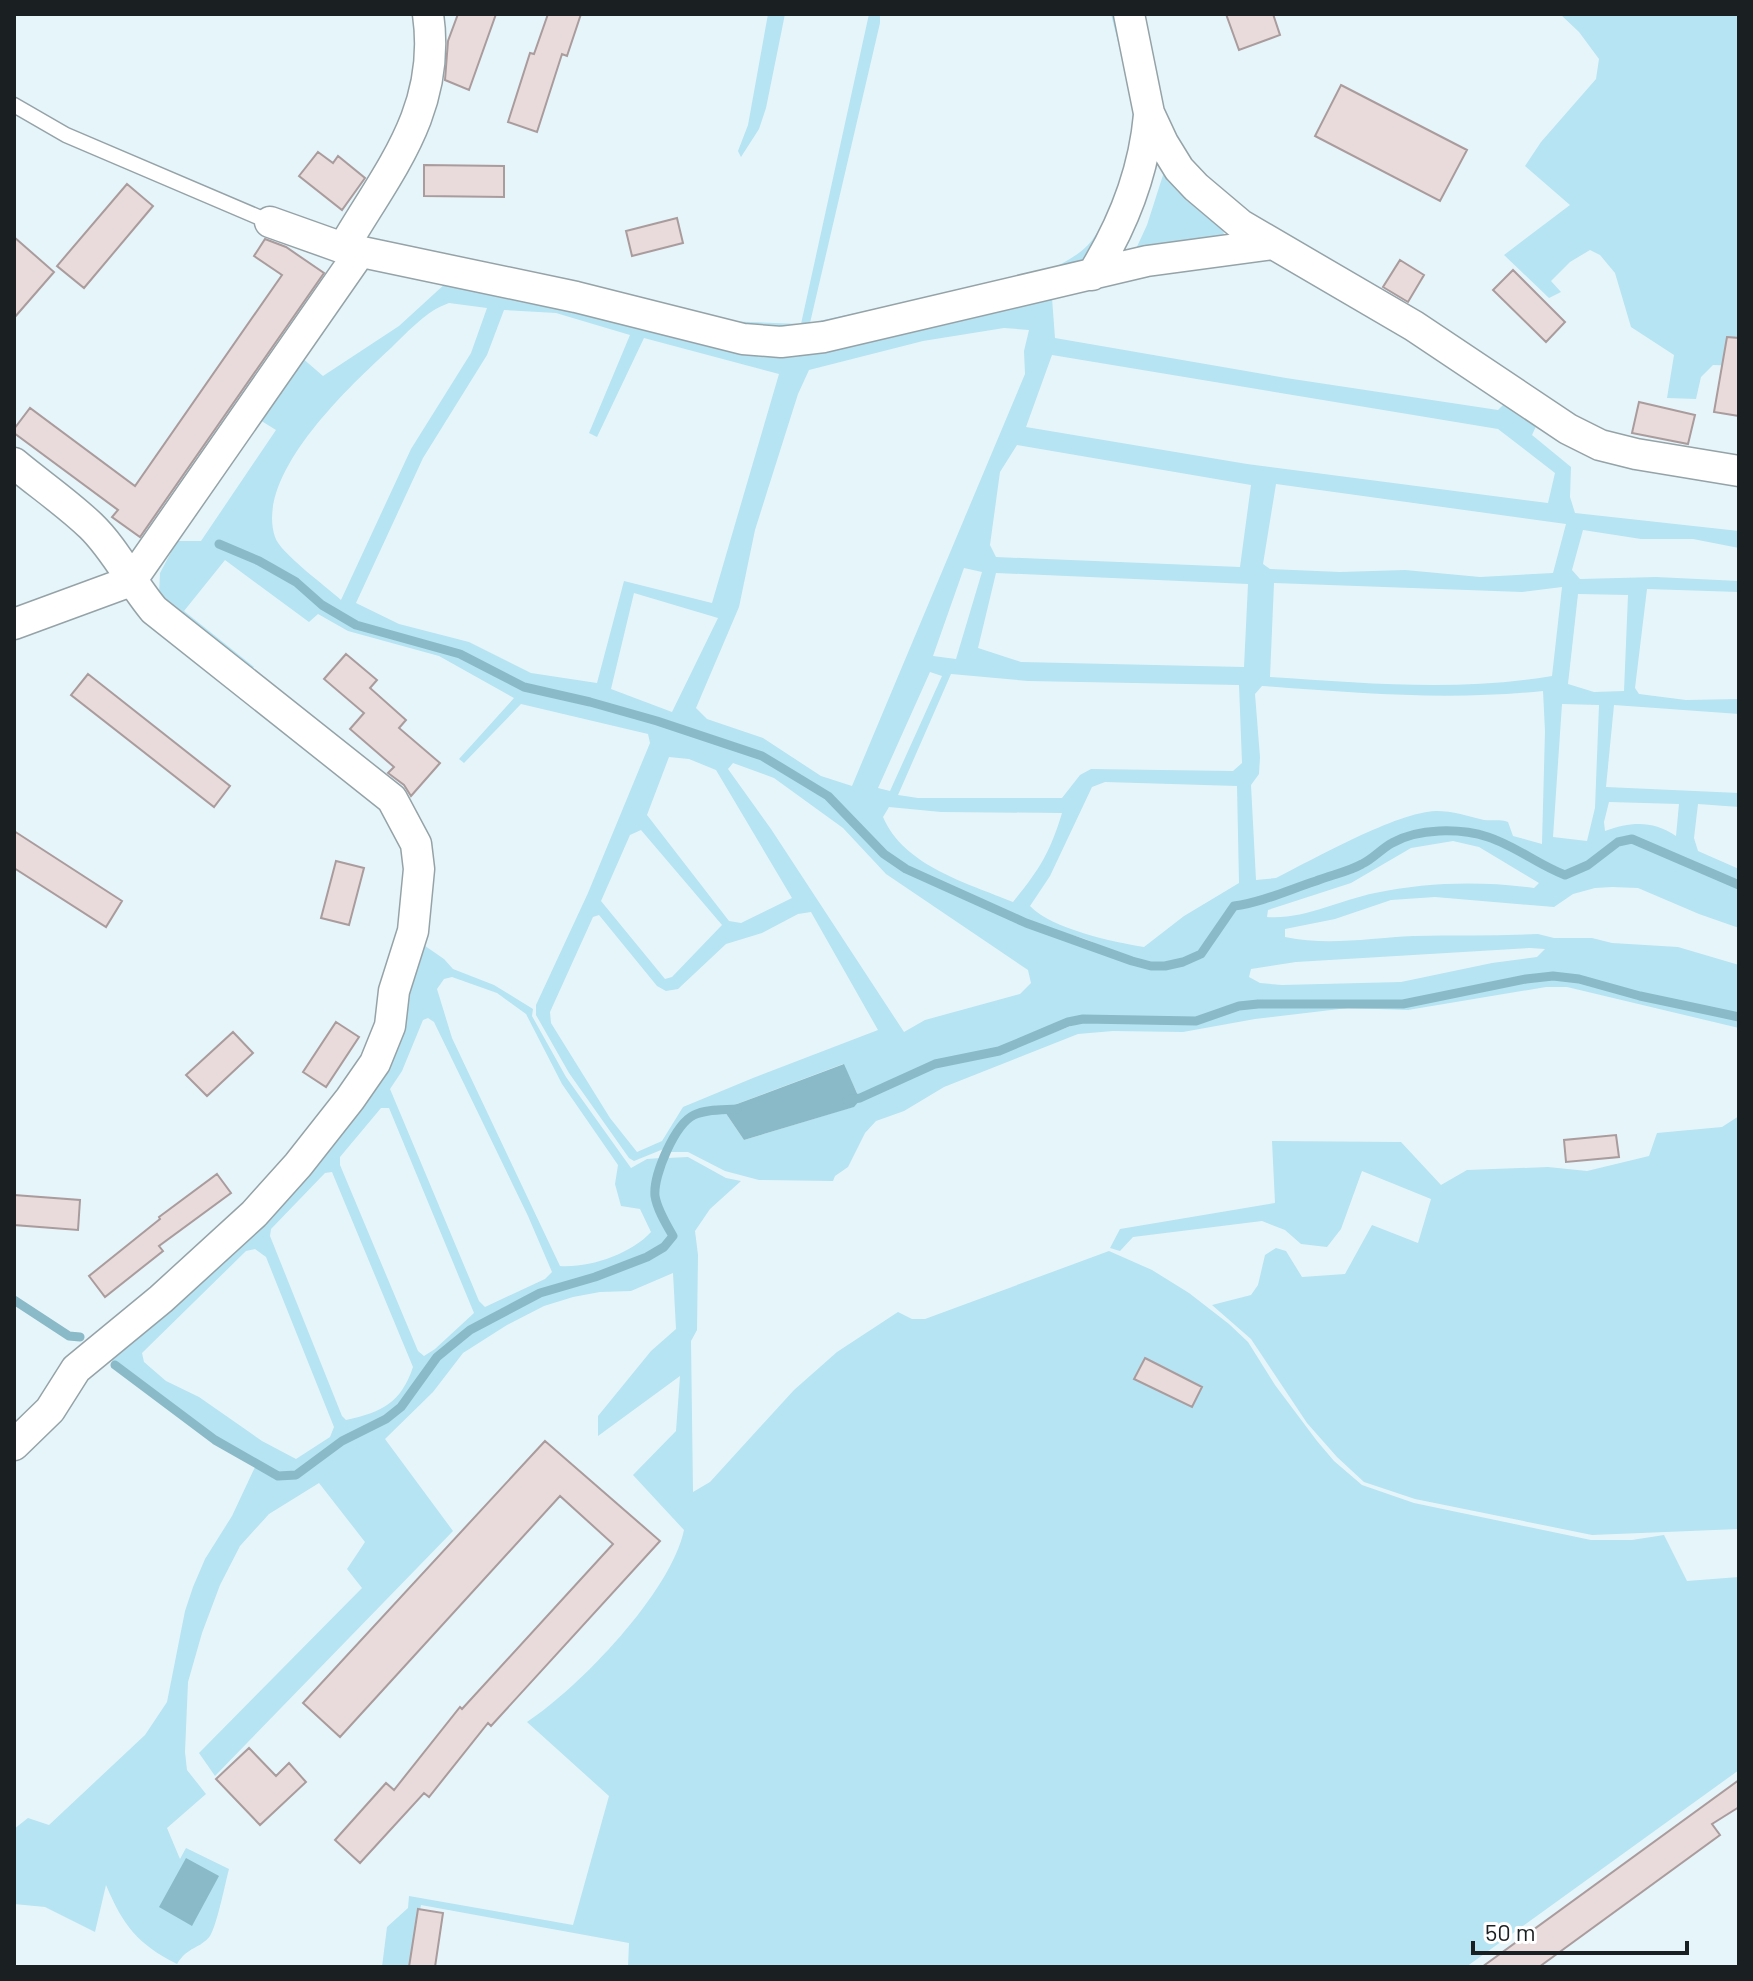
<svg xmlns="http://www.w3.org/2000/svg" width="1753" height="1981" font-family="Barlow,sans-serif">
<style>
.green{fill:#b6e4f2;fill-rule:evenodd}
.water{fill:#8ab9c7}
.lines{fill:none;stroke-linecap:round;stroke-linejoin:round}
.stream{stroke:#8ab9c7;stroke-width:9}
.building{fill:#e9dadc;stroke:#aa9b9d;stroke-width:2}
.service-casing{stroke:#95a3a8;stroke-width:17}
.minor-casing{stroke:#95a3a8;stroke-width:33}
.service{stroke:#fff;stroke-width:14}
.minor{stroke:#fff;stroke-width:30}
</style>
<rect width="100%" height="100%" fill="#e6f5fa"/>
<path class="green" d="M 768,14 L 785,14 L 766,108 L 759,129 L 741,157 L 738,151 L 748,125 Z
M 869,14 L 880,14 L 880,23 L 810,323 L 1046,271 C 1062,264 1076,257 1088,245 C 1112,221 1136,138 1132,105 C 1128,75 1118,44 1111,14 L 1117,14 L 1139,143 L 1094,254 L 1077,267 L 804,333 L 725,321 L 801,324 Z
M 1560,14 L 1739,14 L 1739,366 L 1713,365 L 1701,377 L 1696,399 L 1667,398 L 1674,355 L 1631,327 L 1615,273 L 1600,255 L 1590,250 L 1570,262 L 1551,281 L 1561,292 L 1549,298 L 1504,255 L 1570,205 L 1525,166 L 1541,142 L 1596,79 L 1599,59 L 1579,32 Z
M 1164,172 L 1223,229 L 1224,235 L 1203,241 L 1135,251 L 1147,225 Z
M 446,283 L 744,352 L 1052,298 L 1055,338 L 1286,378 L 1498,410 L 1507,401 L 1539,420 L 1532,435 L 1571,467 L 1570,497 L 1575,513 L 1739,531 L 1739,548 L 1693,539 L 1641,539 L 1583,530 L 1572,570 L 1580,579 L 1656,577 L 1739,581 L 1739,592 L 1647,589 L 1635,688 L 1639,694 L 1686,700 L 1739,699 L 1739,714 L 1614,705 L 1606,787 L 1739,793 L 1739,807 L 1698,804 L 1694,838 L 1698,851 L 1739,869 L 1739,883 L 1673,856 L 1632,836 L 1616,840 L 1587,863 L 1565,873 C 1538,863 1516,843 1488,835 C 1459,827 1418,825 1391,841 C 1381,847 1372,857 1362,863 C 1347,870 1330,873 1315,878 C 1287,887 1262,900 1233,904 L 1217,930 L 1199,952 L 1183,960 L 1164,964 L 1133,959 L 1085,939 L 1027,921 L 907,867 L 885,853 L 829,795 L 763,754 L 591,699 L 525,685 L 461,652 L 356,623 L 323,603 L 297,580 L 260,559 L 216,543 L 294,584 L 320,607 L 355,627 L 459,655 L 524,689 L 590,703 L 761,758 L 827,798 L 883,856 L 905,871 L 1025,925 L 1132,963 L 1151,968 L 1165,968 L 1184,964 L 1202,955 L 1235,908 C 1263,905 1289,892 1316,883 C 1332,877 1348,874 1363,867 C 1375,860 1384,848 1398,842 C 1424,831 1455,833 1482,838 C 1513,844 1536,867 1565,877 L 1589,867 L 1618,843 L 1632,841 L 1739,887 L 1739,928 L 1699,914 L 1638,888 L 1612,887 L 1595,888 L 1573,894 L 1554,907 L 1435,897 L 1391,900 L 1335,919 L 1285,929 L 1285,937 C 1328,946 1370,938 1414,936 C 1456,935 1497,936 1538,934 L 1554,938 L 1592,938 L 1612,943 L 1678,947 L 1739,965 L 1739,1015 L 1640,994 L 1579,977 L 1553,974 L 1525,976 L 1403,1001 L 1258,1001 L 1239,1004 L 1196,1019 L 1102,1015 L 1067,1021 L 998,1049 L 934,1062 L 859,1097 L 843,1064 L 729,1107 L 697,1111 L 685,1117 L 666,1148 L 634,1161 L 629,1158 L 569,1073 L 536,1015 L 536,1005 L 588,893 L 650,743 L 648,734 L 521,704 L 464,763 L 459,759 L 514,698 L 439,656 L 348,631 L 318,614 L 309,622 L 225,560 L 184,611 L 254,667 L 248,671 L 168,610 L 159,594 L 160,573 L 177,541 L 201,541 L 276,430 L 255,417 L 301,357 L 323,376 L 399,326 ZM 449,303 L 487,308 L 471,353 L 411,449 L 341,600 C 327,587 280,553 275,537 C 254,474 351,385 392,347 C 410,330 426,311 449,303 ZM 504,310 L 556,313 L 630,335 L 589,433 L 597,437 L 644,338 L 779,374 L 712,603 L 624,581 L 597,683 L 531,673 L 469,642 L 399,624 L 356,603 L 423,458 L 487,355 ZM 1004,328 L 1029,330 L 1024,351 L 1025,374 L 852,786 L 821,776 L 763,738 L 707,719 L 696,708 L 739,607 L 755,530 L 798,394 L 809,370 L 923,341 ZM 1052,355 L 1498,429 L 1555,473 L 1548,503 L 1247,464 L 1026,427 ZM 1017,445 L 1251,485 L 1240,567 L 996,557 L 990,545 L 1000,472 ZM 1276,484 L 1566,524 L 1553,573 L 1480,577 L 1405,570 L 1340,572 L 1270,569 L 1263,564 ZM 964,568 L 982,572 L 956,659 L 933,656 ZM 996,573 L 1248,584 L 1244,667 L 1021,662 L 978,648 ZM 1274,583 L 1522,592 L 1562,587 L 1552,676 C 1459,692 1364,683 1270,677 ZM 634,593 L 718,618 L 672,712 L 611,689 ZM 1578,594 L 1628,595 L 1624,691 L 1594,692 L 1568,684 ZM 930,672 L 942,676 L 890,791 L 878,788 ZM 951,674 L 1028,681 L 1239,685 L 1242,763 L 1233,771 L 1091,769 L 1080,775 L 1062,798 L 918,798 L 898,795 ZM 1262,686 C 1356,693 1449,701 1543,691 L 1545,731 L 1542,844 L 1513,836 L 1508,822 C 1500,819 1493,821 1484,820 C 1468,816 1453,811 1436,811 C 1397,812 1314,859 1276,878 L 1256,880 L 1251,785 L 1259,774 L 1260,757 L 1255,694 ZM 1562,704 L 1599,705 L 1595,808 L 1587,841 L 1553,837 ZM 669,757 L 689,759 L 716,770 L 792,898 L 741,923 L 729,921 L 647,815 ZM 733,763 L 774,778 L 843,828 L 886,874 L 1028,970 L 1031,983 L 1020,994 L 925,1020 L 904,1032 L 771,829 L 728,769 ZM 1105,782 L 1237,786 L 1239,883 L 1184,916 L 1144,947 C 1113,942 1052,929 1030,906 L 1050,876 L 1092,787 ZM 1609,802 L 1679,804 L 1676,836 C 1652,820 1631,822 1605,831 L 1604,822 ZM 889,807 L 941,812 L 1062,813 C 1050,853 1039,870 1013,902 C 967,883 904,866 883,817 ZM 641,830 L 722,925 L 672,977 L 665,979 L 601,901 L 630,835 ZM 1453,841 L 1479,847 L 1539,883 L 1534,888 C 1481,881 1428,882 1375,893 C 1340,900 1303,920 1267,917 L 1268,910 L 1351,883 L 1411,848 ZM 811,912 L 878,1030 L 753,1078 L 683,1107 L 662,1141 L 637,1152 L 610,1118 L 551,1023 L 550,1012 L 593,917 L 599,915 L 657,986 L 666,991 L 678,989 L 726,944 L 762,933 L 798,914 ZM 1530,948 L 1545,949 L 1537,957 L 1492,963 L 1401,982 L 1282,985 L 1260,983 L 1249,977 L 1251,969 L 1296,962 Z
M 415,939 L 444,959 L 453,969 L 494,985 L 533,1009 L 532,1016 L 566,1077 L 631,1168 L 647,1159 L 661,1158 C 649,1193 653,1204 670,1236 C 646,1268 575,1276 538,1291 C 512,1302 486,1316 463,1332 C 434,1353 423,1379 400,1405 C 384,1423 358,1428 338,1442 C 321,1453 303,1475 282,1474 C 250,1472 146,1386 116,1363 L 102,1355 L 355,1107 ZM 452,977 L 497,993 L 526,1014 L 562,1084 L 618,1165 L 615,1184 L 621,1206 L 640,1209 L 651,1232 C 631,1254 590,1268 560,1266 L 452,1038 L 437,989 L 444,979 ZM 428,1018 L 434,1022 L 528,1216 L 552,1272 L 545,1279 L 485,1307 L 479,1301 L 390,1089 L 402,1071 L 423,1020 ZM 381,1108 L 389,1108 L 474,1313 L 435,1349 L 424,1356 L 418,1351 L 340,1165 L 340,1157 ZM 332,1172 L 413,1367 C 401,1403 382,1412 346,1420 L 342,1416 L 270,1236 L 271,1229 L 325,1173 ZM 255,1249 L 266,1257 L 334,1427 L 330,1437 L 296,1459 L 262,1441 L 199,1397 L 166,1381 L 144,1362 L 142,1353 L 246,1251 Z
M 1553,978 L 1579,981 L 1639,998 L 1739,1019 L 1739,1028 L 1567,987 L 1546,987 L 1408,1010 L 1348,1008 L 1255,1019 L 1183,1032 L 1113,1031 L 1078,1034 L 944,1087 L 904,1111 L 876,1121 L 865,1133 L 848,1167 L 835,1176 L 833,1181 L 759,1180 L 725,1171 L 688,1152 L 670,1152 C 685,1118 690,1116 725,1112 L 744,1140 L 853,1107 L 860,1100 L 936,1066 L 1000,1053 L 1084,1021 L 1197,1023 L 1240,1008 L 1258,1005 L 1404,1005 L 1526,981 Z
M 1739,1116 L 1739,1529 L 1592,1535 L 1415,1499 L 1364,1482 L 1337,1457 L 1307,1423 L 1251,1339 L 1212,1305 L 1251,1295 L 1258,1285 L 1265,1255 L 1276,1248 L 1286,1251 L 1302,1277 L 1345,1274 L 1372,1225 L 1418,1243 L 1431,1199 L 1362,1171 L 1341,1229 L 1327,1247 L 1301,1244 L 1285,1230 L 1262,1221 L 1133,1237 L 1120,1251 L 1110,1248 L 1120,1229 L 1275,1203 L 1272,1141 L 1401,1142 L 1441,1185 L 1467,1170 L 1548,1167 L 1587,1171 L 1649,1156 L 1657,1133 L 1722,1127 Z
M 688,1157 L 726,1178 L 741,1181 L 710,1209 L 695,1231 L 698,1255 L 697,1330 L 691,1341 L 693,1492 L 710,1482 L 794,1390 L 837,1352 L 898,1312 L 912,1319 L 925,1319 L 1109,1251 L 1152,1270 L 1189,1293 L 1229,1324 L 1248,1342 L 1275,1385 L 1317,1441 L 1334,1461 L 1362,1485 L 1414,1503 L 1591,1540 L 1632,1540 L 1664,1535 L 1687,1581 L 1739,1577 L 1739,1770 L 1466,1967 L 628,1967 L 629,1943 L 421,1905 L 409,1967 L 382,1967 L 387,1927 L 408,1908 L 409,1896 L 573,1925 L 609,1796 L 527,1722 C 580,1687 671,1592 684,1530 L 633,1475 L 676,1431 L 680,1376 L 598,1436 L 598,1416 L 651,1351 L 676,1329 L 673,1273 L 631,1291 L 600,1292 L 573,1297 L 544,1306 L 507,1325 L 463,1353 L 433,1392 L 385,1439 L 453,1531 L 215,1776 L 199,1753 L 362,1588 L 347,1569 L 365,1542 L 319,1483 L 269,1514 L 240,1546 L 220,1585 L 202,1633 L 188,1682 L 185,1752 L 187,1770 L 206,1794 L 167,1828 L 180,1859 L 186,1848 L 229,1869 C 225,1884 217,1925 210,1936 C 200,1949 188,1946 177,1964 C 137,1944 123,1925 106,1885 L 95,1932 L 45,1907 L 14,1904 L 14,1829 L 28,1818 L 49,1825 L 145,1735 L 167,1702 L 185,1611 L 193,1587 L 205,1559 L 232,1516 L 255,1467 C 268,1473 280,1482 295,1477 C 307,1474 320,1459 330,1452 C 353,1437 384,1429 403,1408 C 421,1389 432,1363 452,1346 C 477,1324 512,1305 543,1294 C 584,1279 648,1273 675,1236 C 657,1201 653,1195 667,1158 Z"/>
<path class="water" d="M 844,1064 L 860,1100 L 854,1107 L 744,1140 L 725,1112 L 729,1107 Z
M 186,1858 L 219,1876 L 192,1926 L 159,1907 Z"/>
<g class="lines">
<path class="stream" d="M 219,544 L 259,561 L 296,582 L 322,605 L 356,625 L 460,654 L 524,687 L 590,702 L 657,721 L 762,756 L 828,796 L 884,854 L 906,869 L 1026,923 L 1132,961 L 1151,966 L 1165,966 L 1183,962 L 1201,954 L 1234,906 C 1263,902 1288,890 1316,881 C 1331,875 1348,872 1362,864 C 1373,859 1381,849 1392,843 C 1418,828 1460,828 1488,837 C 1516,846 1538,865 1565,875 L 1588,865 L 1618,842 L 1632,839 L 1739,885
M 847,1100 L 860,1098 L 935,1064 L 999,1051 L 1068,1022 L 1083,1019 L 1196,1021 L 1239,1006 L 1258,1004 L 1403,1004 L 1526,979 L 1553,976 L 1579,979 L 1640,996 L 1739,1017
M 14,1300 L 69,1336 L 80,1337
M 115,1365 L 215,1440 L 278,1476 L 296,1475 L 342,1441 L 386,1419 L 401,1407 L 437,1357 L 470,1330 L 540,1293 L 595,1277 L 647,1257 L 664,1247 L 673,1236 C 666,1224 657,1209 655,1196 C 653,1175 675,1124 694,1115 C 706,1109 723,1110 737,1109"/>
</g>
<path class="building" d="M 458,14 L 496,14 L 469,90 L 445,80 L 448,41 Z
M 548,14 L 581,14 L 567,56 L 562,54 L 537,132 L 508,122 L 530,53 L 534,54 Z
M 1226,14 L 1273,14 L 1280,35 L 1239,50 Z
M 1341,85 L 1467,150 L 1440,201 L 1315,136 Z
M 318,152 L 333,163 L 338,156 L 365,178 L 342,210 L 299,176 Z
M 424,165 L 504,166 L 504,197 L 424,196 Z
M 127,184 L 153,206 L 84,288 L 57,266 Z
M 677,218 L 683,243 L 632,256 L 626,231 Z
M 14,237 L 54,272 L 14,318 Z
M 265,239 L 286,247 L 324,273 L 140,537 L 112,517 L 118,510 L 14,433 L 14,429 L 30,408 L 135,486 L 282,275 L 254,256 Z
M 1400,260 L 1424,275 L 1408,302 L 1383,287 Z
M 1513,270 L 1565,322 L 1546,342 L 1493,290 Z
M 1727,337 L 1739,338 L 1739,416 L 1714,412 Z
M 1639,402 L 1695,415 L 1688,444 L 1632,433 Z
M 346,654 L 377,680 L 370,688 L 406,720 L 399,728 L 440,763 L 411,796 L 404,785 L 388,773 L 394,767 L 350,729 L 364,713 L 324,679 Z
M 88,674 L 230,786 L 214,807 L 71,695 Z
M 14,831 L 122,901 L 106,927 L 14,868 Z
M 336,861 L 364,868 L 349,925 L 321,918 Z
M 336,1022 L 359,1037 L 326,1087 L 303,1072 Z
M 233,1032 L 253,1053 L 207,1096 L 186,1075 Z
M 1616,1135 L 1619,1157 L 1566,1162 L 1564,1140 Z
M 217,1174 L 231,1193 L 159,1246 L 163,1251 L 105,1297 L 89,1276 L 160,1219 L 159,1217 Z
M 14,1195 L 80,1200 L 78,1230 L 14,1225 Z
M 1145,1358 L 1202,1387 L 1192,1407 L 1134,1379 Z
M 545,1441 L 660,1541 L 491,1726 L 488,1723 L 429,1797 L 424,1793 L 360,1863 L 335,1840 L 386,1783 L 394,1790 L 460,1707 L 462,1709 L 613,1544 L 560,1496 L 340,1737 L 303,1703 Z
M 249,1748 L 276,1776 L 289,1763 L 306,1782 L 260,1825 L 216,1779 Z
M 1739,1780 L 1739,1807 L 1712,1824 L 1720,1835 L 1539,1967 L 1482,1967 Z
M 418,1909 L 443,1913 L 435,1967 L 409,1967 Z"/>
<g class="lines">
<g class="service-casing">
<path id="service" d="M 14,105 L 66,135 L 270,222"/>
</g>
<g class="minor-casing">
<path id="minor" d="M 1129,14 L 1149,113 L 1163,143 L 1179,169 L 1196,187 L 1241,225 L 1414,326 L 1568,429 L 1600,445 L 1636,454 L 1739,471
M 270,222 L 343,248 L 576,297 L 743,339 L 781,342 L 824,337 L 1147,261 L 1273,244
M 343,248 C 388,171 442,110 428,14
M 1092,275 C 1122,227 1144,172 1149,115
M 14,463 C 39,484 67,503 91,526 C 115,549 132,584 154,610 L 392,799 L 416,844 L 419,869 L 413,931 L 394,991 L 390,1026 L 375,1063 L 350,1099 L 298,1165 L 254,1214 L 161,1299 L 76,1369 L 50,1410 L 14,1445
M 14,624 L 131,581 L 360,252"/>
</g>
<use href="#service" class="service"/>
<use href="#minor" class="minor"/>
</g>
<rect width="1753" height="1981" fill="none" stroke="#1a1f21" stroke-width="32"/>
<path d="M1473 1941v12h214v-12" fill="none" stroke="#1a1f21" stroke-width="4"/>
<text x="1485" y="1941" font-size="24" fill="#1a1f21" stroke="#ffffff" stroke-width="6" paint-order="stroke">50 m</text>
</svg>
